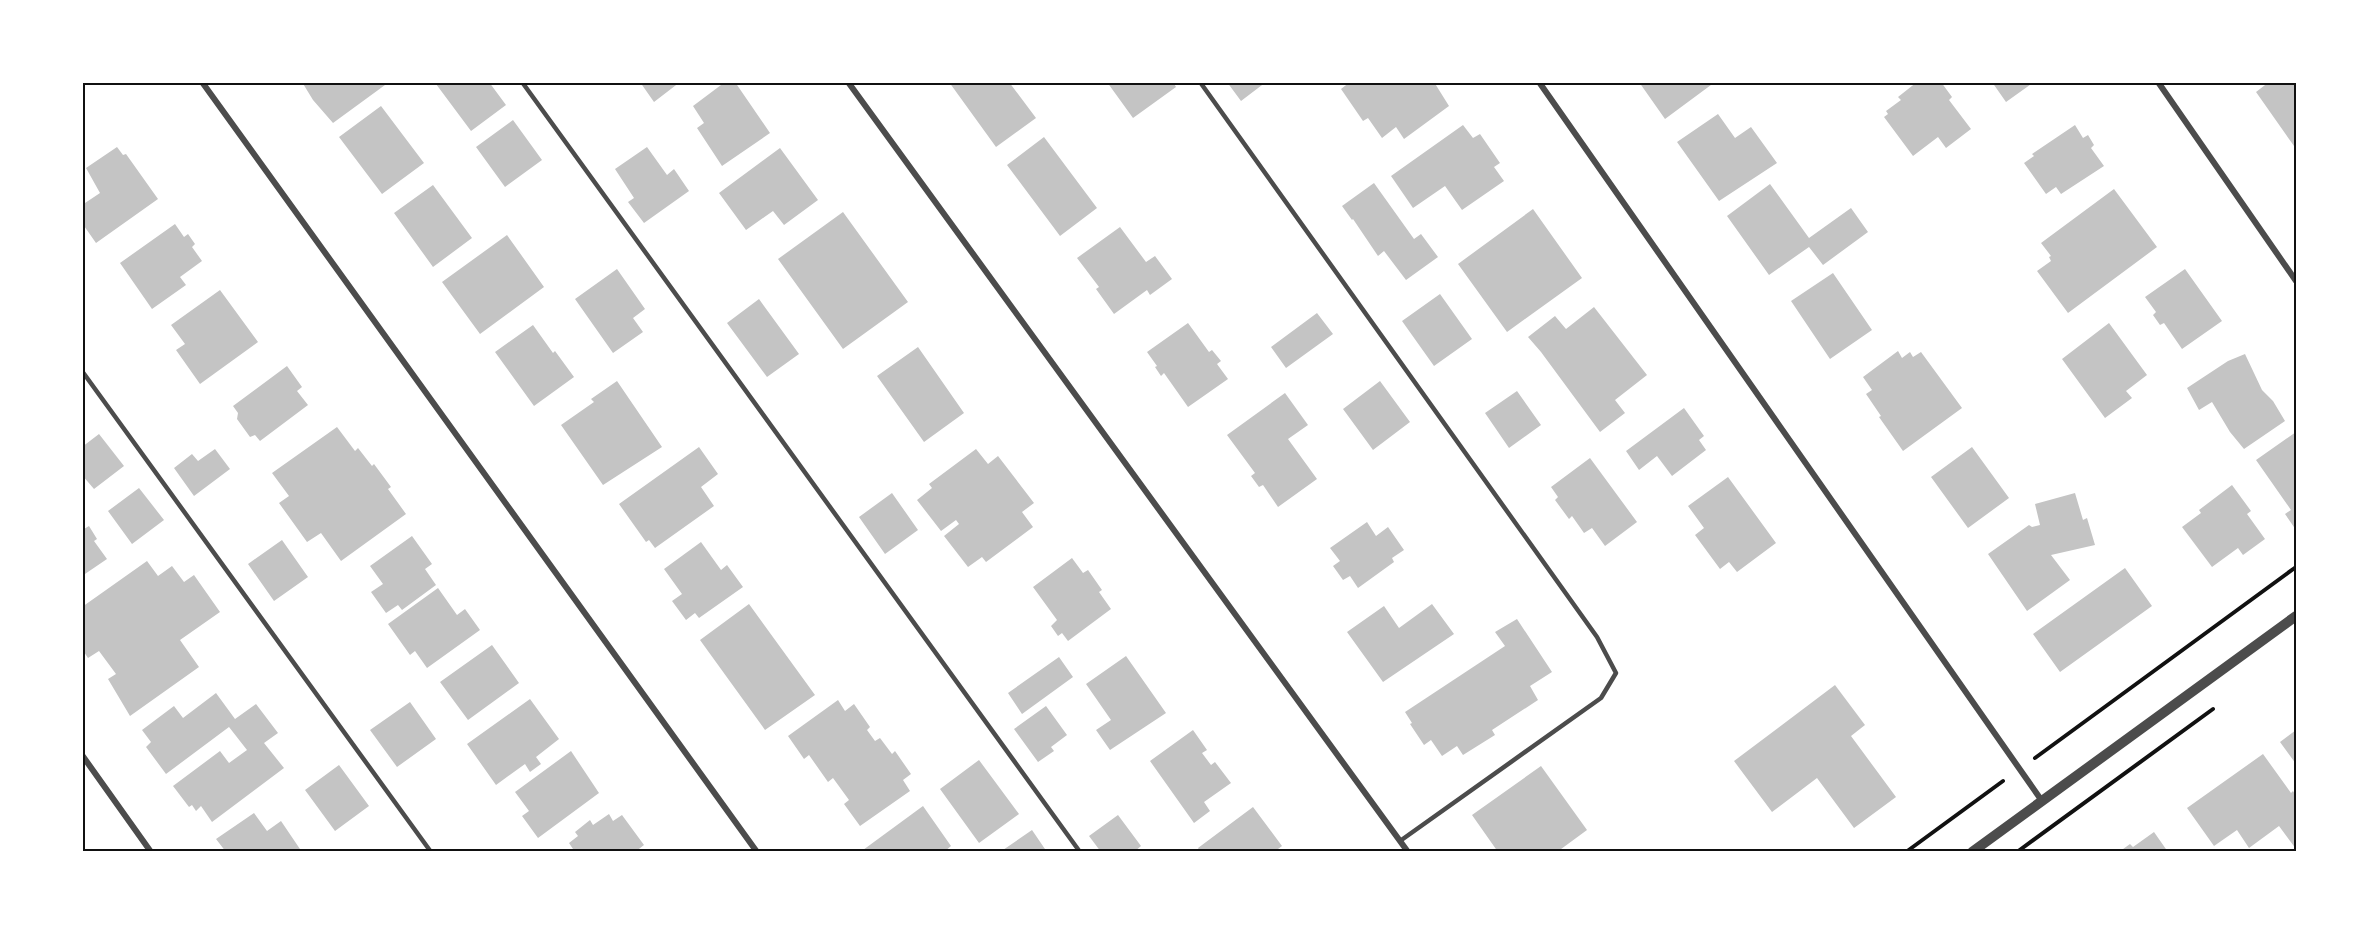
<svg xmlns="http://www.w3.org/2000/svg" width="2379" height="934" font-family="'Titillium Web',sans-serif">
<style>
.building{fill:#c4c4c4}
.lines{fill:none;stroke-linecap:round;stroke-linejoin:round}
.path{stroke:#111;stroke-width:4}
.service{stroke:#4c4c4c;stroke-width:4.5}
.minor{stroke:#4c4c4c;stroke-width:6}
.tertiary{stroke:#4c4c4c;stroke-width:10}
.neatline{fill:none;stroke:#111;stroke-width:2}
</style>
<rect width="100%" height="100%" fill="#fff"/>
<path class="building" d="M 302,82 L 383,82 L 385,85 L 333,123 L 313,100 Z
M 437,82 L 489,82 L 506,105 L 471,131 L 436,84 Z
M 640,82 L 680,82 L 654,102 Z
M 725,82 L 735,82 L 770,133 L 722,166 L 697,128 L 704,123 L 693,106 Z
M 949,82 L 1009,82 L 1036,118 L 996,147 Z
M 1107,82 L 1173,82 L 1176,87 L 1133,118 Z
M 1227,82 L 1266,82 L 1241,101 Z
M 1350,82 L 1434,82 L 1449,106 L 1404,139 L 1396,127 L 1382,138 L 1368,118 L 1363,121 L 1341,89 Z
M 1639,82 L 1715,82 L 1665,119 Z
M 1917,82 L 1941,82 L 1952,97 L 1949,100 L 1971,129 L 1946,148 L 1938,137 L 1913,156 L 1884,117 L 1888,114 L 1886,111 L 1901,100 L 1898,97 Z
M 1992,82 L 2034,82 L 2006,102 Z
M 2269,82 L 2296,82 L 2296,144 L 2294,146 L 2256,92 Z
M 381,106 L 424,163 L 382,194 L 339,137 Z
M 1718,114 L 1735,138 L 1751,127 L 1777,163 L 1719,201 L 1677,142 Z
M 513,120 L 542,160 L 505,187 L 476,147 Z
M 1463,125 L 1473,138 L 1480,134 L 1500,163 L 1494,167 L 1504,181 L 1462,210 L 1445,186 L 1413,208 L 1391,176 Z
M 2075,125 L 2083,138 L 2088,135 L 2094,145 L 2091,148 L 2104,166 L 2061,194 L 2056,187 L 2046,194 L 2024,163 L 2034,156 L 2032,154 Z
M 1044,137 L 1097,208 L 1060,236 L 1007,165 Z
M 117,147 L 123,155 L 126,154 L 158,199 L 96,243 L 82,223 L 82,205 L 100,193 L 86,168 Z
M 647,147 L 667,175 L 674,169 L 689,191 L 644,223 L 628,202 L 634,198 L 615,169 Z
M 780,148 L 818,200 L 784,225 L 773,211 L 746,230 L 719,193 Z
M 1374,183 L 1414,239 L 1421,234 L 1438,257 L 1406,280 L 1384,251 L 1378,256 L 1353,219 L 1352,220 L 1342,206 Z
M 1770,184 L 1809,238 L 1851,208 L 1868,232 L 1823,265 L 1809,247 L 1769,275 L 1727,216 Z
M 433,185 L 472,238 L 433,267 L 394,213 Z
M 2114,189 L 2157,247 L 2068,313 L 2037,271 L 2051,261 L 2049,257 L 2051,256 L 2041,243 Z
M 1533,209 L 1582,278 L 1507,332 L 1458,264 Z
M 843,212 L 908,302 L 843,349 L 778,259 Z
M 175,224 L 184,237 L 188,234 L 195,244 L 192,247 L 202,261 L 180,277 L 186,285 L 152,309 L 120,263 Z
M 1120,227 L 1146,262 L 1155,256 L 1172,279 L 1150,295 L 1147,290 L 1114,314 L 1096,289 L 1099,287 L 1077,258 Z
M 507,235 L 544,287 L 480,334 L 442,282 Z
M 617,269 L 645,309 L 633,318 L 643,332 L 613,353 L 575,299 Z
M 2185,269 L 2222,321 L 2182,349 L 2164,323 L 2160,325 L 2153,315 L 2156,312 L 2145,297 Z
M 1833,273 L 1872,330 L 1830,359 L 1791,301 Z
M 220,290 L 258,342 L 200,384 L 176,350 L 185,344 L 171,325 Z
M 1440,294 L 1472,339 L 1434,366 L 1402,321 Z
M 759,299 L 799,354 L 767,377 L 727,323 Z
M 1594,307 L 1647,375 L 1615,400 L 1625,413 L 1600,432 L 1541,352 L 1528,337 L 1555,316 L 1566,329 Z
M 1317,313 L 1333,334 L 1286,368 L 1271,347 Z
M 1188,323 L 1209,352 L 1212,350 L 1221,361 L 1217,364 L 1228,379 L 1188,407 L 1164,373 L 1161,376 L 1155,367 L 1157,366 L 1147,352 Z
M 2109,323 L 2147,375 L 2126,391 L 2132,398 L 2105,418 L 2062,359 Z
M 533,325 L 553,353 L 555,351 L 574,377 L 534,406 L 495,352 Z
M 918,347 L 964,413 L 924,442 L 877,376 Z
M 1898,351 L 1902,358 L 1910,352 L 1913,357 L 1921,352 L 1962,408 L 1903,451 L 1879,417 L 1881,416 L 1866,394 L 1872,390 L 1863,377 Z
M 2245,354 L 2262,390 L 2273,401 L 2285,421 L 2244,449 L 2230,432 L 2212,402 L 2199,410 L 2187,388 L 2228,361 Z
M 287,366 L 302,387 L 297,391 L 308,405 L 260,441 L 255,435 L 250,437 L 237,419 L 238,413 L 233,406 Z
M 617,381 L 662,447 L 603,485 L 561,425 L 594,402 L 591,399 Z
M 1380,381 L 1410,422 L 1373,450 L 1343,409 Z
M 1517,391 L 1541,425 L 1509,448 L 1485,413 Z
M 1285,393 L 1308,425 L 1288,439 L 1317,479 L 1278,507 L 1263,485 L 1259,487 L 1251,476 L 1255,473 L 1227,435 Z
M 1684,408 L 1704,436 L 1699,440 L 1706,450 L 1672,476 L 1657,456 L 1639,470 L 1626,451 Z
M 337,427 L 355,451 L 358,448 L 372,466 L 374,464 L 391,487 L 388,489 L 406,514 L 341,561 L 321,533 L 307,542 L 279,503 L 289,496 L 272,473 Z
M 2296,432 L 2296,530 L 2285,514 L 2291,510 L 2256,460 Z
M 99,434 L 124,466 L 94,489 L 82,475 L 82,447 Z
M 699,447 L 718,474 L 701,487 L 714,506 L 655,548 L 649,540 L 646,542 L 619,504 Z
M 1972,447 L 2009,498 L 1968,528 L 1931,477 Z
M 215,449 L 230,469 L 194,496 L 174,468 L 192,454 L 198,461 Z
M 976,449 L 988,464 L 998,456 L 1034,503 L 1022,512 L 1033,527 L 986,562 L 982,557 L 968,567 L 944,536 L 959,524 L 956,520 L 941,531 L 917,500 L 932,488 L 929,484 Z
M 1590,458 L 1637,522 L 1605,546 L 1592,528 L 1584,533 L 1572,516 L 1569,519 L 1555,500 L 1558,497 L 1551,487 Z
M 1728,477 L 1776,543 L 1737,572 L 1729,562 L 1720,569 L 1695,535 L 1704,528 L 1688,506 Z
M 2232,485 L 2251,511 L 2247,514 L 2265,539 L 2243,555 L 2238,548 L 2212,567 L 2182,527 L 2201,513 L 2199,510 Z
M 139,488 L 164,520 L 132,544 L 108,511 Z
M 892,493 L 918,530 L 885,554 L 859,517 Z
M 2075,493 L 2083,520 L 2087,518 L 2095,545 L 2051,555 L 2070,580 L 2027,611 L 1988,554 L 2029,525 L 2032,527 L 2040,525 L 2035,504 Z
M 1367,522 L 1376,536 L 1388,527 L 1404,550 L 1392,558 L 1394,562 L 1358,588 L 1350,576 L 1343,580 L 1333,566 L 1340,561 L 1330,548 Z
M 82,526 L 84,529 L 89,526 L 97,539 L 94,541 L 107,559 L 82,576 Z
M 412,536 L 432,564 L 425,569 L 436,585 L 402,610 L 398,605 L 386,613 L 371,592 L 383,584 L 370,566 Z
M 282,540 L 308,577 L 274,601 L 248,564 Z
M 701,542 L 721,570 L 727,565 L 743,587 L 699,618 L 695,613 L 686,620 L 672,601 L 682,594 L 664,569 Z
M 1072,558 L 1083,573 L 1088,570 L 1102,590 L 1099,592 L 1111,609 L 1068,641 L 1062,633 L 1058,636 L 1051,626 L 1057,620 L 1033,587 Z
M 147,561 L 158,576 L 172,566 L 184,582 L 194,575 L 220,612 L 180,640 L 199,667 L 130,716 L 108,679 L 116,674 L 99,651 L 88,658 L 82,649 L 82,607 Z
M 2125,568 L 2152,606 L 2060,672 L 2033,634 Z
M 438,588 L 457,615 L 465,609 L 480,630 L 427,668 L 415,651 L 410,655 L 388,624 Z
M 749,604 L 815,695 L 765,730 L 700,640 Z
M 1432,604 L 1454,634 L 1383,682 L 1347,632 L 1384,606 L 1399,628 Z
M 1517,619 L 1552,672 L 1530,686 L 1538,700 L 1492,730 L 1495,735 L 1463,755 L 1457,746 L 1442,756 L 1431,740 L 1424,745 L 1410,724 L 1412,723 L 1405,712 L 1505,646 L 1495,632 Z
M 492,645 L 519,683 L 468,720 L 440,682 Z
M 1126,656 L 1166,713 L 1110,750 L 1096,730 L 1111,720 L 1086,684 Z
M 1059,657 L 1073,677 L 1022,714 L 1008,693 Z
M 1835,685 L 1865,725 L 1851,736 L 1896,797 L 1854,828 L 1817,778 L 1772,812 L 1734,761 Z
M 216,693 L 235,719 L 256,704 L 278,733 L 264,743 L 284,768 L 212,822 L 201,806 L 196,811 L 192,805 L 189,807 L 173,786 L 220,751 L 229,763 L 247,750 L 229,727 L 166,774 L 146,747 L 151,742 L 142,730 L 174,706 L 183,718 Z
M 530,699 L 559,739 L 536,757 L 541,764 L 530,772 L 525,764 L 496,785 L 467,744 Z
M 838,700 L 845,711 L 854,704 L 870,727 L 867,730 L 875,741 L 880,738 L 892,754 L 895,751 L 911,774 L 903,780 L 910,791 L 860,826 L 844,804 L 849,800 L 833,778 L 828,782 L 809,755 L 804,759 L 788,736 Z
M 410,702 L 436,739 L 397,767 L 370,730 Z
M 1046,706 L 1067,735 L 1051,747 L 1054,751 L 1038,762 L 1014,729 Z
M 1193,730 L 1207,750 L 1202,753 L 1211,765 L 1215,762 L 1231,783 L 1204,802 L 1210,811 L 1194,823 L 1150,761 Z
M 2296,730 L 2296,764 L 2280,742 Z
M 571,751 L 599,793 L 538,838 L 522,816 L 529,811 L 515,792 Z
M 2263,754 L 2291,793 L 2293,791 L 2296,796 L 2296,849 L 2279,826 L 2249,848 L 2237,830 L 2214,846 L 2187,808 Z
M 979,760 L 1019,814 L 979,843 L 940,789 Z
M 339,765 L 369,806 L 335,831 L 305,790 Z
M 1541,766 L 1587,830 L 1557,852 L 1498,852 L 1472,815 Z
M 923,806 L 951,846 L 944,852 L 864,852 L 863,850 Z
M 1253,807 L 1282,846 L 1274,852 L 1200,852 L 1198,848 Z
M 254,813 L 267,831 L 281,821 L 302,852 L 226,852 L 216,839 Z
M 609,814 L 613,821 L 622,815 L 644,845 L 635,852 L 575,852 L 569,843 L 578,836 L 575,832 L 590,820 L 593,825 Z
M 1118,815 L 1141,846 L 1134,852 L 1101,852 L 1089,836 Z
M 1032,830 L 1047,852 L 1000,852 Z
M 2154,832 L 2168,852 L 2119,852 L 2130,844 L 2133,847 Z"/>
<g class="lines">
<path class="path" d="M 2035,758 L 2296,567
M 1906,852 L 2003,781
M 2017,852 L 2213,709"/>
<path class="service" d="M 522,82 L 1080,852
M 1200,82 L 1597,637 L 1616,673 L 1601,698 L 1400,841
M 82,371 L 431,852"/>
<path class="minor" d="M 202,82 L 757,852
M 848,82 L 1408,852
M 1539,82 L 2042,801
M 2158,82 L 2296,281
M 82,755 L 151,852"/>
<path class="tertiary" d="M 1972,852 L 2296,616"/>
</g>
<rect width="2379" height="934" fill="none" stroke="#ffffff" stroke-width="168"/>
<rect x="84" y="84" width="2211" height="766" class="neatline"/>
</svg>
